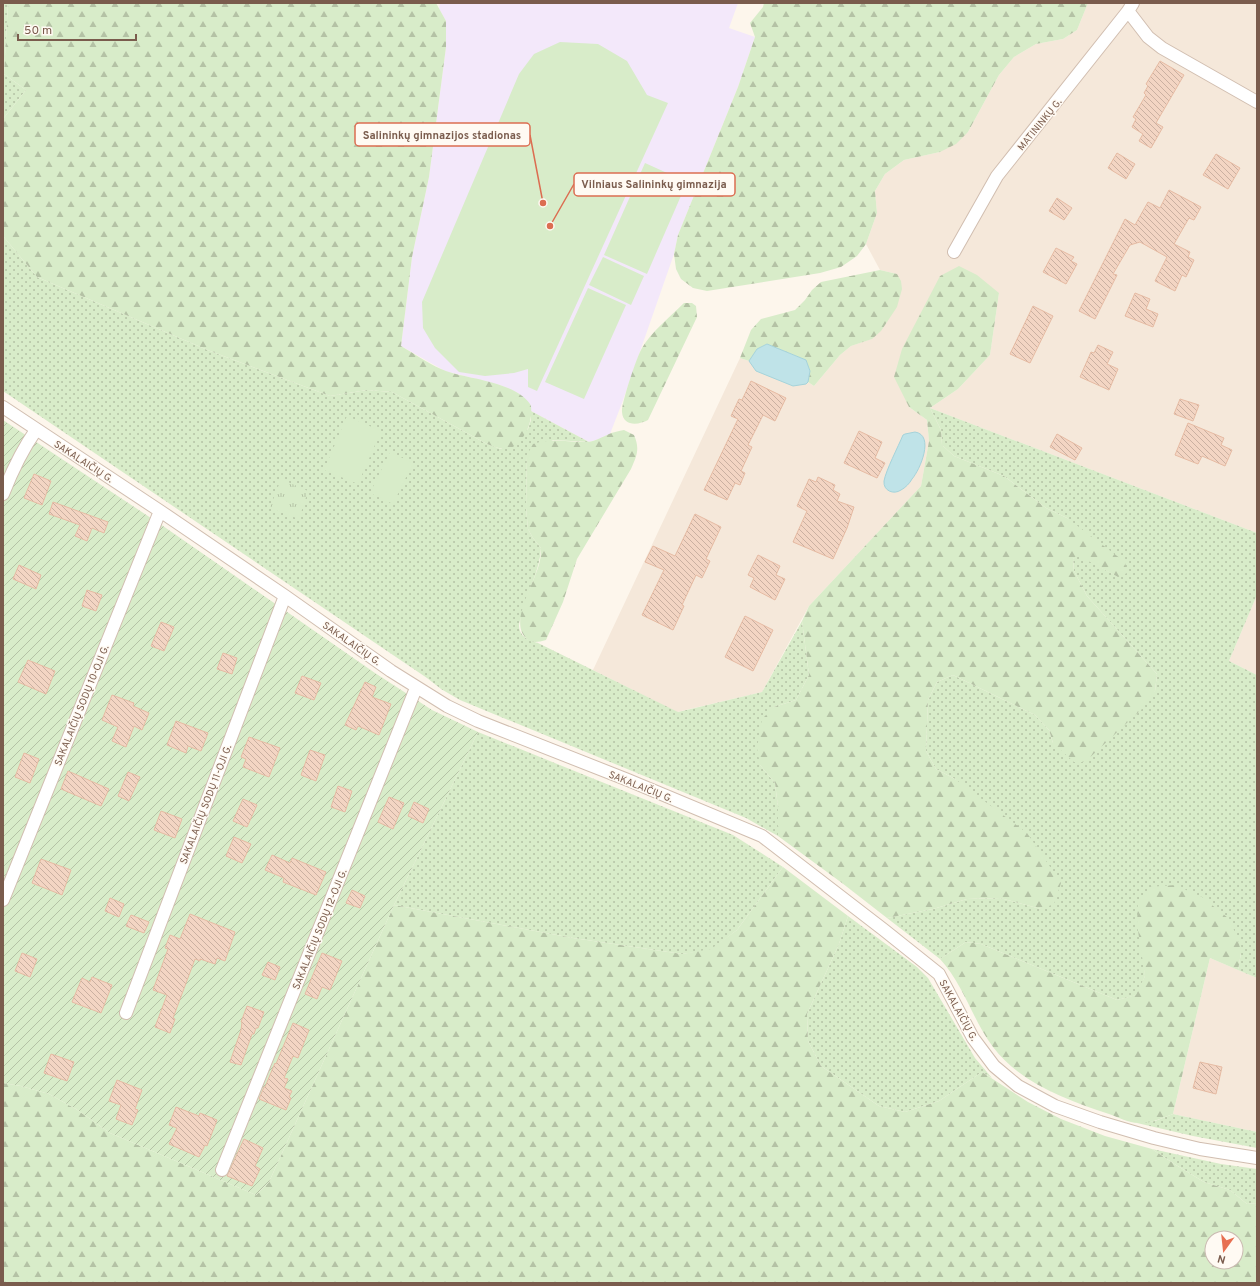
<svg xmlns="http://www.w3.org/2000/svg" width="1260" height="1286" font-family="Overpass,sans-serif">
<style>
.residential{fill:#f5e8da}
.education{fill:#f3e8fa}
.grass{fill:url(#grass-dots)}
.forest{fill:url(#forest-firs);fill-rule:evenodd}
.park{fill:url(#park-tufts)}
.garden{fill:url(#garden-furrows)}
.pitch{fill:#d8ecc9}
.water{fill:#bfe3e8;stroke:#a5d3da}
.building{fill:url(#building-back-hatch);stroke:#e6bba3}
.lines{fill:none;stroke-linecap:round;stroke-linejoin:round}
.street-casing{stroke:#d1beb0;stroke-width:14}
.street{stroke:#fff;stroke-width:12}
.labels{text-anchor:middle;stroke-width:3;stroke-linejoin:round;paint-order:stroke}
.street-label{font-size:10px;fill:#7a5c4d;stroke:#fffaf3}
.leader{fill:none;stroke:#dc6d51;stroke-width:1.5}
.callout-dot{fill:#dc6d51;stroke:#fffaf3;stroke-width:1.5}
.callout{fill:#fffaf3;stroke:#dc6d51;stroke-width:1.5}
.callout-label{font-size:11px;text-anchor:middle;font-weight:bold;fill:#7a5c4d}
</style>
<defs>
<pattern id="grass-dots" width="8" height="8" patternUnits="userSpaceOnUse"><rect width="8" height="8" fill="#d8ecc9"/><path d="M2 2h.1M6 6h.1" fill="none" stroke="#b4c2a5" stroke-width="1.8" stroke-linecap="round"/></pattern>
<pattern id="forest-firs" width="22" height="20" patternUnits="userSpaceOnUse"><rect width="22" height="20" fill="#d8ecc9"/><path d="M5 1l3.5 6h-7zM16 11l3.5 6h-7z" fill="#b4c2a5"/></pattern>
<pattern id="park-tufts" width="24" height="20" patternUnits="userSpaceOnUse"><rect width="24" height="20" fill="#d8ecc9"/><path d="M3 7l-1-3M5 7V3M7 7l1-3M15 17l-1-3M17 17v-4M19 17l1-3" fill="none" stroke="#b4c2a5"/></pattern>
<pattern id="garden-furrows" width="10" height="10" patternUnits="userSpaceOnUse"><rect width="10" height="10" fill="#d8ecc9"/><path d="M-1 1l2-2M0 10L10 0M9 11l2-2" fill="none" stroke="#b4c2a5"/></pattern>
<pattern id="building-back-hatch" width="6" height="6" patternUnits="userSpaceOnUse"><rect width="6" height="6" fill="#f3d5c3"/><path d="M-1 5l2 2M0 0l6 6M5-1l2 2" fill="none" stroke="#cab0a1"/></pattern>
</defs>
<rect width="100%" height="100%" fill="#fdf6ec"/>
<path class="residential" d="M 1088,3 L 1257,3 L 1257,533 L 930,408 L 958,389 L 990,355 L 999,293 L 909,407 L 927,420 L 929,441 L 921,486 L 809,606 L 762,692 L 677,712 L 593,670 L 740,358 L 749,361 L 757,349 L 814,386 L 840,355 L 851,346 L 871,339 L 897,274 L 880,270 L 866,244 L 877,213 L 875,191 L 885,174 L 904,160 L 940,152 L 968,132 L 999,75 L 1014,57 L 1036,44 L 1063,39 L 1077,30 Z
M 1257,595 L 1257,675 L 1229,661 Z
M 1210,958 L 1257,978 L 1257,1132 L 1173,1114 Z"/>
<path class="education" d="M 440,3 L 738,3 L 729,28 L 755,37 L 738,87 L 678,235 L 674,254 L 622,403 L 610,434 L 599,439 L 589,442 L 531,411 L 530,404 L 518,393 L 500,385 L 445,371 L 401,346 L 412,257 L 429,177 L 446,47 L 446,21 L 439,9 Z"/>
<path class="grass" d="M 3,3 L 8,3 L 4,74 L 26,90 L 3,119 Z
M 3,236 L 37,277 L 210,351 L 330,396 L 367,390 L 392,392 L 487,444 L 501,449 L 528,429 L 531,420 L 531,411 L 589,442 L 553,440 L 527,455 L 526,508 L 528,529 L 533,538 L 541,548 C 540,571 527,591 522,614 C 521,617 519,622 519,626 C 519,636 529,641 538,643 L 678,712 L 762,692 L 802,621 L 809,675 L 796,700 L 774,707 L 760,765 L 775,783 L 778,807 L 778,836 L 746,818 L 460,700 L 441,689 L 427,678 L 3,391 Z
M 930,408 L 1257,533 L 1257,595 L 1229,661 L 1257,675 L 1257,978 L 1238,970 L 1241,953 L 1143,953 L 1145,976 L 1137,995 L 1117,1000 L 981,944 L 966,942 L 940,959 L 887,918 L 933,909 L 967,899 L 1000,898 L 1041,909 L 955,779 L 936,769 L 926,751 L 928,700 L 937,682 L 953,675 L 1035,715 L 1049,730 L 1053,743 L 1155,691 L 1157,674 L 1087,596 L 1074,571 L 1073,559 L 1079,555 L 1118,577 L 1067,518 L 1046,508 L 1004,476 L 954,456 L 942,445 L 941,430 Z
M 478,732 L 733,835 L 783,867 L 737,930 L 711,950 L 682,954 L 573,938 L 394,905 Z
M 848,916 L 917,967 L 928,978 L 975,1058 L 992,1078 L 982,1072 L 939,1101 L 905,1112 L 879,1106 L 821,1066 L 808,1041 L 807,1014 L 839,944 Z
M 1173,1114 L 1257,1132 L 1257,1148 L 1193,1136 L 1137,1123 L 1155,1121 Z
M 1152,1149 L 1221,1164 L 1257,1169 L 1257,1203 L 1247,1204 L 1230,1190 L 1204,1182 L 1176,1165 Z"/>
<path class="forest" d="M 8,3 L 436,3 L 446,21 L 446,47 L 429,177 L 412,257 L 401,346 C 413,353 434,367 446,371 C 468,379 516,382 530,404 C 532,407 531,412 531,416 C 530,427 524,438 516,445 C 507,452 497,448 487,444 L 392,392 L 367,390 L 330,396 L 210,351 L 37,277 L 3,236 L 3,119 L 26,90 L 4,74 Z
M 764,3 L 1088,3 L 1077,30 L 1063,39 L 1036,44 L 1014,57 L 999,75 L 968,132 L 956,144 L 940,152 L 904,160 L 885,174 L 875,191 L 877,213 L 866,244 L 857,256 L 841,267 L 820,273 L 707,291 L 693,288 L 681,279 L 676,269 L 674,254 L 678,235 L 738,87 L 755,37 L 750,23 L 763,7 Z
M 959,266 L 977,275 L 999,293 L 990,355 L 958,389 L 930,408 L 941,430 L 942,445 L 954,456 L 1004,476 L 1046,508 L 1067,518 L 1125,562 L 1127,573 L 1118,577 L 1079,556 L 1073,559 L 1074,571 L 1087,596 L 1157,674 L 1155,691 L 1143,708 L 1085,762 L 1074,762 L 1053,743 L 1049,730 L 1035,715 L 953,675 L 937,682 L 928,700 L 926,751 L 936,769 L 955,779 L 1027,833 L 1061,883 L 1054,904 L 1041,909 L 1000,898 L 967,899 L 933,909 L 887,918 L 842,883 L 778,836 L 778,807 L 775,783 L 760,765 L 757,748 L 762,719 L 774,707 L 796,700 L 809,675 L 802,621 L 809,606 L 921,486 L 929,441 L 927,420 L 909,407 L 894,377 L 902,349 L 940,276 Z
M 880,270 L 897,274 L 901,281 L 902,289 L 897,307 L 881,331 L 872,339 L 851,346 L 840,355 L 814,386 L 808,382 L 810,371 L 806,360 L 767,344 L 757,349 L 749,361 L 740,358 L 751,330 L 761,319 L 795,310 L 805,300 L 812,290 L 821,282 Z
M 684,303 L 692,303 L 696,306 L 697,317 L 648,420 C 639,425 623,427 622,412 C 621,404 637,356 642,348 C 652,331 670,317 684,303 Z
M 624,430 L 634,435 C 640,449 637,455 631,469 L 577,559 L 563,602 L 546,640 C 538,642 532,644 526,638 C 508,622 537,580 540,560 C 541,556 541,552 541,548 L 533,538 L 528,529 L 526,508 L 527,455 L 533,444 C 555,437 567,443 588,442 C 596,441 602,437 609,434 C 613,432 619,431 624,430 Z
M 783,867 L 848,916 L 839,944 L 807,1014 L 808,1041 L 821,1066 L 879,1106 L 905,1112 L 939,1101 L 982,1072 L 1028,1102 L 1061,1119 L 1105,1136 L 1152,1149 L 1176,1165 L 1204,1182 L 1230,1190 L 1247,1204 L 1257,1203 L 1257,1283 L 3,1283 L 3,1083 L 21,1086 L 49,1094 L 76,1109 L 110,1133 L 256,1195 L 269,1182 L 394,905 L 573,938 L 682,954 L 711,949 L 737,930 ZM 1212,1238 L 1236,1238 L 1236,1262 L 1212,1262 Z
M 1175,885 L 1202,897 L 1228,918 L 1238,938 L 1241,953 L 1238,970 L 1210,958 L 1173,1114 C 1162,1118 1150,1124 1138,1123 C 1129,1123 1118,1117 1109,1114 C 1067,1100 1021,1084 993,1047 C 972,1019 964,985 940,959 L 966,942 L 981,944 L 1117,1000 L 1136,995 L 1145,976 L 1137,924 L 1138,902 L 1150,887 Z"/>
<path class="park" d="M 281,479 L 308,491 L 299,519 L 270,508 Z"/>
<path class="garden" d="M 3,420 L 163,526 L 375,673 L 432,710 L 478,732 L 394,905 L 269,1182 L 256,1195 L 110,1133 L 76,1109 L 49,1094 L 21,1086 L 3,1083 Z"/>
<path class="pitch" d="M 560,42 L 598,44 L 627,61 L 647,95 L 668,103 L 537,391 L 528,387 L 528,369 L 514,373 L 485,376 L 459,372 L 435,348 L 423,328 L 422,302 L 519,74 L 534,54 Z
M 645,163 L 687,182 L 647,274 L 604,255 Z
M 603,257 L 644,276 L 631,305 L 589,285 Z
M 588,288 L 626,305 L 584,399 L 545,382 Z
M 347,416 L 381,431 L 358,484 L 324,470 Z
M 390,452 L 413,463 L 393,504 L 370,493 Z"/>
<path class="water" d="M 767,344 L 806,360 L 810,371 L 808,382 L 806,384 L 793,386 L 756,371 L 749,361 L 757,349 Z
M 915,432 C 935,435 920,470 912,479 C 910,483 905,488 901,490 C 894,495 883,491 884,481 C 886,470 898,447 903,435 L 905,434 Z"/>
<path class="building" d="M 1160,61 L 1184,75 L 1156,123 L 1163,127 L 1151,148 L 1139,141 L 1143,134 L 1132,127 L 1136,119 L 1133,117 L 1146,95 L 1144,93 L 1148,86 L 1146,84 Z
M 1117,153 L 1135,164 L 1126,179 L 1108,168 Z
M 1216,154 L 1240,168 L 1228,189 L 1203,175 Z
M 1169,190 L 1201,207 L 1194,220 L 1189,218 L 1174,244 L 1190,252 L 1188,257 L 1194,260 L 1186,277 L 1182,275 L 1175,291 L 1155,281 L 1167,257 L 1140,242 L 1130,245 L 1113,274 L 1117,275 L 1095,319 L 1079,311 L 1125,219 L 1135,225 L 1148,202 L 1160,208 Z
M 1057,198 L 1072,208 L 1064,220 L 1049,211 Z
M 1056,248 L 1074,257 L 1071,261 L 1077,264 L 1066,284 L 1043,272 Z
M 1135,293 L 1150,299 L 1146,309 L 1158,314 L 1153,327 L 1125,316 Z
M 1033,306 L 1053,316 L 1030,363 L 1010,354 Z
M 1098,345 L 1113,352 L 1107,364 L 1118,369 L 1109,390 L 1080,377 L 1091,352 L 1094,353 Z
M 751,381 L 786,398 L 775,421 L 763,415 L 748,445 L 752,447 L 741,471 L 745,473 L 740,485 L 735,483 L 727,500 L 704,490 L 738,419 L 731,416 L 739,399 L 742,400 Z
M 1180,399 L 1199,405 L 1193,421 L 1174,414 Z
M 1188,423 L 1224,438 L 1221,445 L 1232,450 L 1225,466 L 1202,456 L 1198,464 L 1175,455 Z
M 859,431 L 882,442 L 875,458 L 885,463 L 877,478 L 844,463 Z
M 1057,434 L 1082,448 L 1075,460 L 1050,447 Z
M 34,474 L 51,481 L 42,505 L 24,498 Z
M 818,477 L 835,485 L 833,490 L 840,494 L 837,501 L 854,507 L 847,528 L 833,559 L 793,542 L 807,511 L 797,506 L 809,479 L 816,482 Z
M 53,502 L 108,522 L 104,533 L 92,528 L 87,541 L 75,536 L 80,525 L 49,514 Z
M 695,514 L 721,527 L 706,559 L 710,561 L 702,578 L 696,575 L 682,605 L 684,606 L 673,630 L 642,615 L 664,570 L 645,562 L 653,546 L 675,556 Z
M 758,555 L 780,566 L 776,575 L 785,579 L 775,600 L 750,587 L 754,578 L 748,575 Z
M 19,565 L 41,575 L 36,589 L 13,579 Z
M 87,590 L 102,595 L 96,611 L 82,606 Z
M 745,616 L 773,630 L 753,671 L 725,657 Z
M 161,622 L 174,627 L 164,651 L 151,646 Z
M 223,653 L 237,658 L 232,674 L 217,669 Z
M 28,660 L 55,671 L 46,694 L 18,682 Z
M 302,676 L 321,683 L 314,700 L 295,693 Z
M 365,682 L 376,687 L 372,697 L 391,704 L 379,735 L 358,726 L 356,730 L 345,725 Z
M 112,695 L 134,703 L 133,706 L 149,713 L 142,730 L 134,726 L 126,747 L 112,741 L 118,727 L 102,720 Z
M 176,721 L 208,733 L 201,751 L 188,746 L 186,753 L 167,745 Z
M 249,737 L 280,748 L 269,777 L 243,767 L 246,759 L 241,757 Z
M 310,750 L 325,755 L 316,781 L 301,775 Z
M 24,753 L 39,759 L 30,783 L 15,777 Z
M 68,771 L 109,789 L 101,806 L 61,789 Z
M 128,772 L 140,777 L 129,801 L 118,796 Z
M 338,786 L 352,791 L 345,812 L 331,807 Z
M 389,797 L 404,803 L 393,829 L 378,822 Z
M 243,799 L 257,805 L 247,827 L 233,821 Z
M 414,802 L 429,809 L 423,823 L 408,816 Z
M 161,811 L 182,819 L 175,838 L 154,830 Z
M 234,837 L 251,844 L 242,863 L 226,856 Z
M 272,855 L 290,863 L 292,858 L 326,872 L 316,895 L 283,882 L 284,878 L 265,870 Z
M 41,859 L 71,870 L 62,895 L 32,883 Z
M 352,890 L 365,896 L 360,908 L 346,903 Z
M 110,898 L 124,904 L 119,917 L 105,911 Z
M 190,914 L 235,932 L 225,961 L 217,958 L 215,964 L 200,959 L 200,961 L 195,959 L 173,1018 L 175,1019 L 170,1033 L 155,1027 L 167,995 L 153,990 L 168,949 L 165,948 L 170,935 L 180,939 Z
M 131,915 L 149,922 L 144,933 L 126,926 Z
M 22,953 L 37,959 L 30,977 L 15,971 Z
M 322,953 L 342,961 L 330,990 L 322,987 L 317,999 L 305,994 Z
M 268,962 L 280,967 L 275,980 L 262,975 Z
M 92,977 L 112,985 L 101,1013 L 72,1002 L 82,978 L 90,982 Z
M 247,1006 L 264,1012 L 258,1028 L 256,1028 L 254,1034 L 252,1034 L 241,1065 L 230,1062 L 241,1030 L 242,1022 L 241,1022 Z
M 293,1023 L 309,1030 L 298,1058 L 293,1056 L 284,1078 L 288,1079 L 284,1088 L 292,1091 L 289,1097 L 291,1098 L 286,1110 L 259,1099 L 264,1087 L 265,1087 L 275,1063 L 276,1064 Z
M 51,1054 L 74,1062 L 67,1081 L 44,1073 Z
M 1200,1062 L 1222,1067 L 1216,1094 L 1193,1088 Z
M 117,1080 L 142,1090 L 135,1109 L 138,1110 L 132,1125 L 116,1119 L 121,1105 L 109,1101 Z
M 176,1107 L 199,1116 L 200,1113 L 217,1120 L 207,1146 L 205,1145 L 199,1157 L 169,1144 L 177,1128 L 169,1125 Z
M 244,1139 L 263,1148 L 255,1166 L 260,1169 L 252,1186 L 227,1176 Z"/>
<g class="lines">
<g class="street-casing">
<path id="street" d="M 1128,11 L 1148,37 L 1162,48 L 1257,102
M 954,252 L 997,176 L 1128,11 L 1133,3
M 3,407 L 160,511 L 285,596 L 391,671 L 447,706 L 478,721 L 628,780 L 762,836 L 884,930 L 939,974 L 973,1038 L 994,1066 L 1018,1086 L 1055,1106 L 1100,1122 L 1154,1138 L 1200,1149 L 1257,1158
M 3,494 C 12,471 22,450 36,430
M 3,900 L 160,511
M 126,1013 L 285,596
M 222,1170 L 416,688"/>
</g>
<use href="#street" class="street"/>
</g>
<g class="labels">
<g class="street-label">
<text transform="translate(1039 124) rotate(-51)" y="4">MATININKŲ G.</text>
<text transform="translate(84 461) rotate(33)" y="4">SAKALAIČIŲ G.</text>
<text transform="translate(352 643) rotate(35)" y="4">SAKALAIČIŲ G.</text>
<text transform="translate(81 705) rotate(-68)" y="4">SAKALAIČIŲ SODŲ 10-OJI G.</text>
<text transform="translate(641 786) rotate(22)" y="4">SAKALAIČIŲ G.</text>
<text transform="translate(205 804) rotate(-69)" y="4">SAKALAIČIŲ SODŲ 11-OJI G.</text>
<text transform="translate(319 929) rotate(-68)" y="4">SAKALAIČIŲ SODŲ 12-OJI G.</text>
<text transform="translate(959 1010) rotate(61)" y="4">SAKALAIČIŲ G.</text>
</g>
</g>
<path class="leader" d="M543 203L530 135M550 226L574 184"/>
<g class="callout-dot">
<circle cx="543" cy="203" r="4"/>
<circle cx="550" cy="226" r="4"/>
</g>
<g class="callout">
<rect x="355" y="123" width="175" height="23" rx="4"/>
<rect x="574" y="173" width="161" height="23" rx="4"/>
</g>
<g class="callout-label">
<text x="442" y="139">Salininkų gimnazijos stadionas</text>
<text x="654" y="188">Vilniaus Salininkų gimnazija</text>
</g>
<rect width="1260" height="1286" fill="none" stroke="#7a5c4d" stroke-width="8"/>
<g transform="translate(1224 1250) rotate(195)"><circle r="19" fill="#fffaf3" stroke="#cabbb1"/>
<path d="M0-3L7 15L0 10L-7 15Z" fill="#e76f51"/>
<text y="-6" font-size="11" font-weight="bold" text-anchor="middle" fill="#7a5c4d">N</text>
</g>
<path d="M18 34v6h118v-6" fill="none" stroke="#7a5c4d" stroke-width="2"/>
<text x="24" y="34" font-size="12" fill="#7a5c4d" stroke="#fffaf3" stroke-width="3" paint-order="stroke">50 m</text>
</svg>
